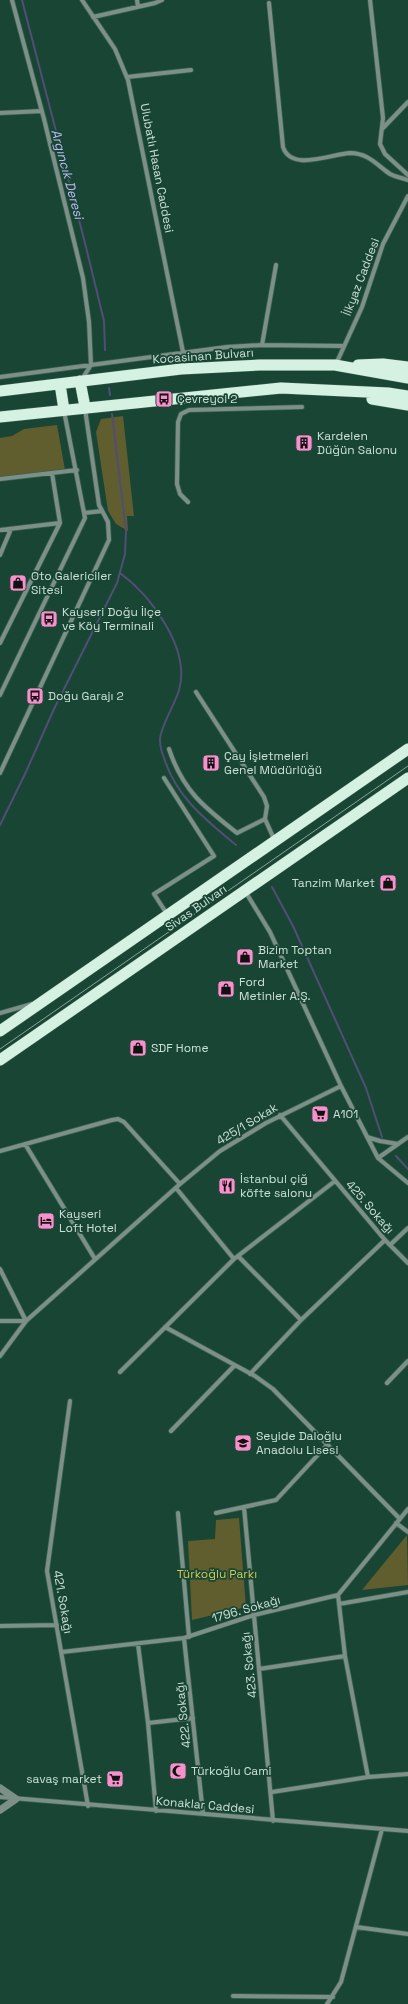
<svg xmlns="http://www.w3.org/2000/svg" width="408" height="2004" font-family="'Space Grotesk',sans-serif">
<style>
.green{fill:#605d2f}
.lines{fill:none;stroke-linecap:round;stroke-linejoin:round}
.stream{stroke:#514e75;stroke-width:2}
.minor-casing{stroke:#396151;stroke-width:5.5}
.tertiary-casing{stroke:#396151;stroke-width:8}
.trunk-casing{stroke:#396151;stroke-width:12}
.minor{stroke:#7d9087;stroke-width:4}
.tertiary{stroke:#7d9087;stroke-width:7}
.trunk{stroke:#d4f1e2;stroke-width:11}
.tram{stroke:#85a497;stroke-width:1}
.labels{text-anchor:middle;stroke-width:3.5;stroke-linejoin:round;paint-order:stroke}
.street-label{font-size:12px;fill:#c9e0d5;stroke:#194534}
.poi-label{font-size:12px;fill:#c9e0d5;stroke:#194534;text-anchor:start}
.park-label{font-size:12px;fill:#d0c858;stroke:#194534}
.water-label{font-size:13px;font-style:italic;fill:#bcbcf5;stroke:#194534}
</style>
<rect width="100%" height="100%" fill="#194534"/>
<path class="green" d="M 123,416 L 134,516 L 127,516 L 128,531 L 116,524 L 108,511 L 96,432 L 101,419 Z
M 57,425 L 65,470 L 0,478 L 0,438 L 12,436 L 24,429 Z
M 239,1518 L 246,1607 L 192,1620 L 188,1541 L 215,1539 L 216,1520 Z
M 407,1535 L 408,1585 L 362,1590 Z"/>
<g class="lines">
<path class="stream" d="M 22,0 L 85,243 L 104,321 L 105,350
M 109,388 L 110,395
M 120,573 C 151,596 191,649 179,690 C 176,702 159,730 160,740 C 160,746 162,753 164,758 C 176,797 206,820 236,845
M 0,825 L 25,774 L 54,709 L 117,583 L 125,554 L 126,531 L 112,414
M 272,887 L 293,926 L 366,1088 L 382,1137
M 396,1156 L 408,1169"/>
<g class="minor-casing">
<path id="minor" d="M 12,0 L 44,119 L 83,278 L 89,322 L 91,365 L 82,379
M 82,0 L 115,49 L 128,80 L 183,352
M 137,0 L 138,7
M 370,0 L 383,118 L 380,144 L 385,154 L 408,175
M 269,3 L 283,147 C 291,172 331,154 350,153 C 368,153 377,165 390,174 C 396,177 402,178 408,180
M 93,17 L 155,3 L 162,0
M 127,77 L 191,70
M 0,113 L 42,111
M 382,129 L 408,102
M 262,345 L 276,265
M 336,364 L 362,307 L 383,244 L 408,196
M 0,377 L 227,347 L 262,345 L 344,346
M 52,473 L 60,523
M 0,479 L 77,470
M 188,502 L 180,494 L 177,484 L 178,422 L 181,414 L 189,410 L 302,407
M 84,513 L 102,511
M 0,530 L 60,523
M 0,555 L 11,529
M 0,643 L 60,523
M 196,692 L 264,797 L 267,806 L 265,819
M 0,695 L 85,518 L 64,411
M 169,749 C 183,791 204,807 237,833 L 265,819 L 274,839
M 0,773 L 109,540 L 108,522 L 99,505 L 85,409
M 164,778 L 214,856 L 154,894 L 167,914
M 0,1013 L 32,1004
M 341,1086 L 378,1158 L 408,1183
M 280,1115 L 385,1240 L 408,1263
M 367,1137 L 380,1141 L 398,1144
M 25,1144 L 95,1259
M 0,1151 L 112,1120 L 118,1119 L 124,1122 L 180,1184
M 378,1158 L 408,1137
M 176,1188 L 234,1259
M 390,1245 L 408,1228
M 238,1256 L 301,1320
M 0,1269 L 26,1321 L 0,1356
M 0,1321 L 26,1321 L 180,1184 L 220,1151 L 266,1123 L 341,1086 L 270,932 L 245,891
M 165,1327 L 255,1376 L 273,1389 L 400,1519
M 120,1372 L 234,1259 L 335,1181
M 250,1374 L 301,1320 L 385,1240
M 387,1383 L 408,1361
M 70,1401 L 47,1571 L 88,1806
M 171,1431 L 234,1366
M 244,1507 L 273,1821
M 178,1513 L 189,1637
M 216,1513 L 276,1500 L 328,1444
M 396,1523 L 408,1532
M 338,1595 L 345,1656 L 368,1777
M 339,1604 L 408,1592
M 0,1626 L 57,1625
M 184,1638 L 203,1814
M 138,1644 L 148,1723 L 156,1811
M 62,1652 L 184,1638 L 254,1615 L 338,1595 L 408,1509
M 259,1669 L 345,1656
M 148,1723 L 193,1718
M 272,1792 L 368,1777 L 408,1774
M 0,1797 L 408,1831
M 356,1927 L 408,1934
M 233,1996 L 333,1997
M 327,2004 L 341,1982 L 382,1829"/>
</g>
<g class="tertiary-casing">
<path id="tertiary" d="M 0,1788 L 16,1799 L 0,1810"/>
</g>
<g class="trunk-casing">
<path id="trunk" d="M 358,365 L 383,364 L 408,367
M 80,381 L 85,407
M 60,384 L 64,410
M 0,391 L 181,369 L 260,365 L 335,365 L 408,378
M 372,399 L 408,405
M 0,417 L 281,388 L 388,393 L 408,396
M 0,1031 L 408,749
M 0,1060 L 408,778"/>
</g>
<use href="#minor" class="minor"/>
<use href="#tertiary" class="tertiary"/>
<use href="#trunk" class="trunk"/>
<path class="tram" d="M 0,1049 L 408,766"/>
</g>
<defs>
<g id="bus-square" transform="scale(0.9)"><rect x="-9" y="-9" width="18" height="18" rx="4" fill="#f890cc" stroke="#194534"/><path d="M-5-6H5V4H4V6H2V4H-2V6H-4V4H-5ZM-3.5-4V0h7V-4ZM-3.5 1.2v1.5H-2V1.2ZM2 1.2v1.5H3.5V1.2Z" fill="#111"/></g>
<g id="building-square" transform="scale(0.9)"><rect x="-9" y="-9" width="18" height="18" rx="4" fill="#f890cc" stroke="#194534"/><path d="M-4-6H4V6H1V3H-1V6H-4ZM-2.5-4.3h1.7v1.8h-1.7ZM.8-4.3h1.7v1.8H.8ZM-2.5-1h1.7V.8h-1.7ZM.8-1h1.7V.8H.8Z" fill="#111"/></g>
<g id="shop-square" transform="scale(0.9)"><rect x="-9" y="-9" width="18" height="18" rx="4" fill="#f890cc" stroke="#194534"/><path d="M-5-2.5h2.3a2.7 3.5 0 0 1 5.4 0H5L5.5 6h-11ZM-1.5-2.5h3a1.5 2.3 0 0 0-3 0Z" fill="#111"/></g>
<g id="supermarket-square" transform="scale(0.9)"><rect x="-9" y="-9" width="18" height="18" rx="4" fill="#f890cc" stroke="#194534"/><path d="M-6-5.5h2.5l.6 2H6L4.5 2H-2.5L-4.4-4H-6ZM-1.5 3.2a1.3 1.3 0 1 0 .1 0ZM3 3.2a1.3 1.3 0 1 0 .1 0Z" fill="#111"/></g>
<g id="restaurant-square" transform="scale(0.9)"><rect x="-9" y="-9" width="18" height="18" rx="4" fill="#f890cc" stroke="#194534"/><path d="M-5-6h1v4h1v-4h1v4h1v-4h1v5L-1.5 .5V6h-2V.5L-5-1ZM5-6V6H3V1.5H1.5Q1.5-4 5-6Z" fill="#111"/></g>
<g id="hotel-square" transform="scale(0.9)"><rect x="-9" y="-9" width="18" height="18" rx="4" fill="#f890cc" stroke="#194534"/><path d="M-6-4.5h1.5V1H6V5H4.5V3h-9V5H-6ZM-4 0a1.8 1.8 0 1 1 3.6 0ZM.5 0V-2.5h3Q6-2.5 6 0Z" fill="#111"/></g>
<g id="school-square" transform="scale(0.9)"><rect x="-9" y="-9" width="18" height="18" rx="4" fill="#f890cc" stroke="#194534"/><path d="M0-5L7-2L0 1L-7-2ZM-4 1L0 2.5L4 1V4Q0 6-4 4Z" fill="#111"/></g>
<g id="mosque-square" transform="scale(0.9)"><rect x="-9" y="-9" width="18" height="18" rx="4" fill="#f890cc" stroke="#194534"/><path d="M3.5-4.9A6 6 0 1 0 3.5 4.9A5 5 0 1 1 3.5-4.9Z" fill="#111"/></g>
</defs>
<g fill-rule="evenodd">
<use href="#bus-square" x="164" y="399"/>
<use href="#building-square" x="304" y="443"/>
<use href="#shop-square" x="18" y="583"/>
<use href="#bus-square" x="49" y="619"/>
<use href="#bus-square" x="35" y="696"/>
<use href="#building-square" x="211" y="763"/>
<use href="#shop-square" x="388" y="883"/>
<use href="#shop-square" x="245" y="957"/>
<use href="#shop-square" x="226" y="989"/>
<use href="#shop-square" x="138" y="1048"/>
<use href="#supermarket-square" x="320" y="1114"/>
<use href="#restaurant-square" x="227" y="1186"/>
<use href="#hotel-square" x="46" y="1221"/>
<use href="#school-square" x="243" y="1443"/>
<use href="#mosque-square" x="178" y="1771"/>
<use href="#supermarket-square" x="115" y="1779"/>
</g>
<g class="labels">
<g class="street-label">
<text transform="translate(157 168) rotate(79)" y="4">Ulubatlı Hasan Caddesi</text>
<text transform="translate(361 277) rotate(-69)" y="4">İlkyaz Caddesi</text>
<text transform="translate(203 356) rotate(-4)" y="4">Kocasinan Bulvarı</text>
<text transform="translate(196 908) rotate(-35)" y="4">Sivas Bulvarı</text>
<text transform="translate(247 1124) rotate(-31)" y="4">425/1 Sokak</text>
<text transform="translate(370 1207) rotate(49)" y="4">425. Sokağı</text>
<text transform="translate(63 1602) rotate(80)" y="4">421. Sokağı</text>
<text transform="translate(246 1609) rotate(-16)" y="4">1796. Sokağı</text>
<text transform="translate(249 1665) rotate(-96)" y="4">423. Sokağı</text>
<text transform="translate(183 1715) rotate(-96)" y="4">422. Sokağı</text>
<text transform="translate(205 1805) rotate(5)" y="4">Konaklar Caddesi</text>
</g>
<g class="poi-label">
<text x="177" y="403">Çevreyol 2</text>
<text x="317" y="440">Kardelen<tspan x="317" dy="14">Düğün Salonu</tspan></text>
<text x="31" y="580">Oto Galericiler<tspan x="31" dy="14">Sitesi</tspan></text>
<text x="62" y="616">Kayseri Doğu İlçe<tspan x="62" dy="14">ve Köy Terminali</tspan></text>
<text x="48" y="700">Doğu Garajı 2</text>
<text x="224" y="760">Çay İşletmeleri<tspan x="224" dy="14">Genel Müdürlüğü</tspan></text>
<text x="375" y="887" text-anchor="end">Tanzim Market</text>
<text x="258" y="954">Bizim Toptan<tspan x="258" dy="14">Market</tspan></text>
<text x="239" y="986">Ford<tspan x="239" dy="14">Metinler A.Ş.</tspan></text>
<text x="151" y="1052">SDF Home</text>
<text x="333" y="1118">A101</text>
<text x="240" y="1183">İstanbul çiğ<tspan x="240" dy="14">köfte salonu</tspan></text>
<text x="59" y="1218">Kayseri<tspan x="59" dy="14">Loft Hotel</tspan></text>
<text x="256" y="1440">Seyide Daloğlu<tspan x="256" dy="14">Anadolu Lisesi</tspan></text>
<text x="191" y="1775">Türkoğlu Cami</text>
<text x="102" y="1783" text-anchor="end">savaş market</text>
</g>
<g class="park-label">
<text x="217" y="1578">Türkoğlu Parkı</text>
</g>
<g class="water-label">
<text transform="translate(68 174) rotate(75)" y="5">Argıncık Deresi</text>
</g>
</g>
</svg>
